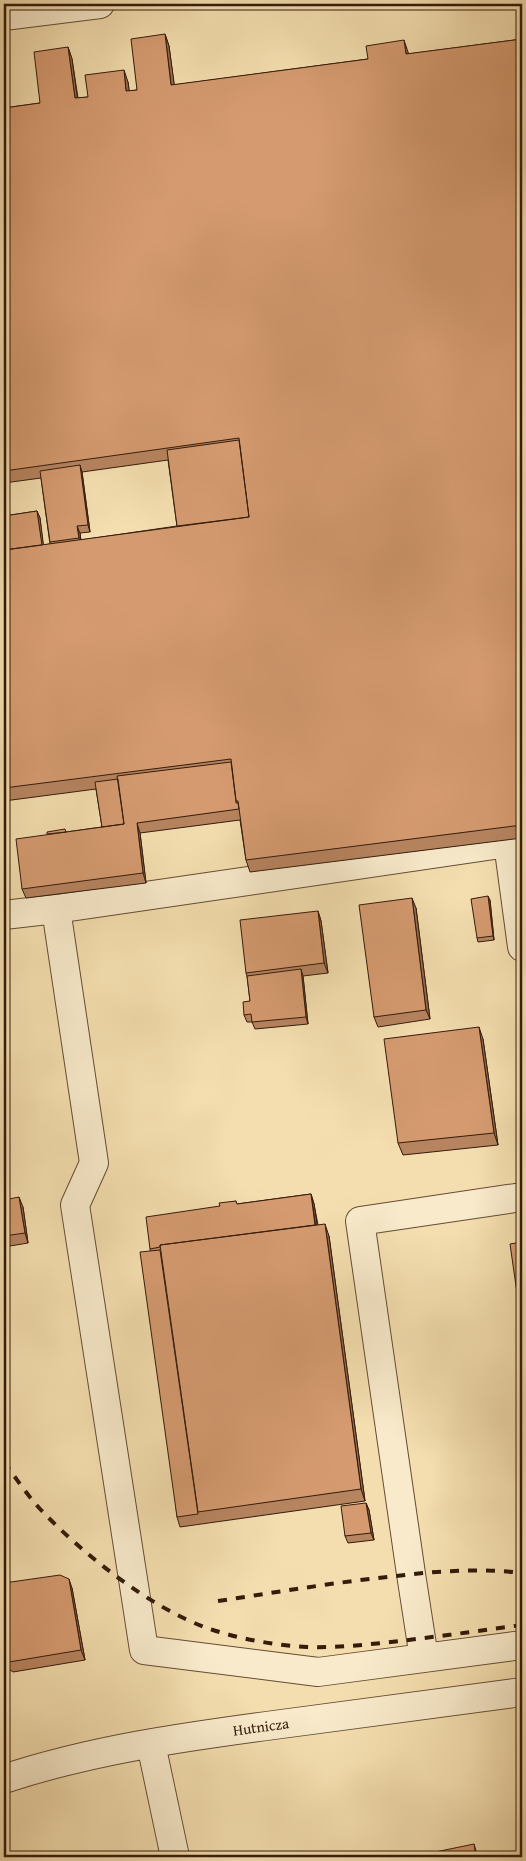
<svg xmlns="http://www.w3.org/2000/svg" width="526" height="1861" font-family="'Gentium Book Plus',serif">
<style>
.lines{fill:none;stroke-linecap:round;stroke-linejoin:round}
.minor-casing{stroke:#644c34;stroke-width:30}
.minor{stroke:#f8eacb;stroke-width:28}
.rail{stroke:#341b0b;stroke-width:4;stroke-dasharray:9 9;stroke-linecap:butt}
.wall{fill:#b78460;stroke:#341b0b;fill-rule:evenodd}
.shaded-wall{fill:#956c4e;stroke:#341b0b}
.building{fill:#d59a70;stroke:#341b0b}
.labels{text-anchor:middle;stroke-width:4;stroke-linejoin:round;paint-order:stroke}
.street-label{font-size:15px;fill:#341b0b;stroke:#f8eacb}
</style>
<rect width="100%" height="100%" fill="#f4deaf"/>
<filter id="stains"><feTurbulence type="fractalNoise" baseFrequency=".004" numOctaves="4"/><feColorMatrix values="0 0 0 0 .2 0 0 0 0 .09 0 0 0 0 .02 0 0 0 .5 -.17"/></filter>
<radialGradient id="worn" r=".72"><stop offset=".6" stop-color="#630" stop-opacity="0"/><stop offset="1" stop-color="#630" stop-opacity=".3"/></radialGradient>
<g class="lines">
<g class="minor-casing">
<path id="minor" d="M 4,16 L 100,4
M 56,909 L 94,1163 L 75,1205 L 144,1650 L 318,1672 L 522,1645
M 4,915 L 56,909 L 508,843 L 522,947
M 424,1658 L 411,1574 L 360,1221 L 522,1197
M 151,1744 L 175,1857
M 4,1779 C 91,1750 184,1737 274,1725 C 357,1714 440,1703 522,1692"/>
</g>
<use href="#minor" class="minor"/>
<path class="rail" d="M 4,1462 C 16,1478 27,1495 41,1510 C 83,1554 149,1607 207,1628 C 239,1639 273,1645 307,1647 C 335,1648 363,1645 391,1642 C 435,1637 478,1631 522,1625
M 218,1601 C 278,1592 337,1582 396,1576 C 438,1571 480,1568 522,1573"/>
</g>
<path class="wall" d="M 165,34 L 169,46 L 174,85 L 368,59 L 408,52 L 408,54 L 522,39 L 522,838 L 250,872 L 246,860 L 240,820 L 140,833 L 146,883 L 26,898 L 22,889 L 66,832 L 102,827 L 96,789 L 4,801 L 4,516 L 37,511 L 40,518 L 43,545 L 50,544 L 41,478 L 4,483 L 4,108 L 40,103 L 68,47 L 72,59 L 78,98 L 88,97 L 128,82 L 129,91 L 137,90 ZM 168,460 L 177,526 L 81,540 L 80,533 L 90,532 L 82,472 Z
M 490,900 L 494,940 L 478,942 L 477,938 Z
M 416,908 L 430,1019 L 378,1027 L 374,1017 Z
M 318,911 L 321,921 L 328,973 L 303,976 L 308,1024 L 255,1029 L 252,1022 L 247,1022 L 244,1015 L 250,1001 L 247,976 L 246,973 Z
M 483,1039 L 498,1145 L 403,1155 L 398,1143 Z
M 311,1194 L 314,1204 L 318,1225 L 329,1236 L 365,1501 L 180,1527 L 177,1517 L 150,1249 L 220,1206 L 236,1201 L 237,1204 Z
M 4,1200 L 23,1207 L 28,1243 L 4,1247 Z
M 366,1503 L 369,1510 L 374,1540 L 348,1543 L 345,1536 Z
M 4,1583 L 72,1588 L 85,1660 L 13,1672 L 4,1665 Z"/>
<path class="shaded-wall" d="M 165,34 L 169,46 L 176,97 L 171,85 Z
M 404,40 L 408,52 L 410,66 L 406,54 Z
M 68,47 L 72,59 L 79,110 L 75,98 Z
M 124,70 L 128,82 L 131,103 L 126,91 Z
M 80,465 L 82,472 L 90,532 L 88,525 Z
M 37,511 L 40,518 L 45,557 L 42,550 Z
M 77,526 L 80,533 L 81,545 L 79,538 Z
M 137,823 L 140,833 L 146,883 L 143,873 Z
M 488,896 L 490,900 L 494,940 L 493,936 Z
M 412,898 L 416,908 L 430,1019 L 426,1010 Z
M 318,911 L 321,921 L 328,973 L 324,963 Z
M 301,969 L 303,976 L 308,1024 L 306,1017 Z
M 479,1027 L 483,1039 L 498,1145 L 494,1133 Z
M 311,1194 L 314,1204 L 319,1237 L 316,1228 Z
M 19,1197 L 23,1207 L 28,1243 L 25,1233 Z
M 325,1224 L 329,1236 L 365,1501 L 361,1489 Z
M 366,1503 L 369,1510 L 374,1540 L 371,1533 Z
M 69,1579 L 72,1588 L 85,1660 L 81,1650 Z
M 474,1844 L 477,1854 L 478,1857 L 476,1857 Z"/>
<path class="building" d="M 165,34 L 171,85 L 368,59 L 366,46 L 404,40 L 406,54 L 522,39 L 522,765 L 519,766 L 522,792 L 522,825 L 246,860 L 238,801 L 236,801 L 231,759 L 4,788 L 4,550 L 249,517 L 239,438 L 4,471 L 4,108 L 40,103 L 34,52 L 68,47 L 75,98 L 88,97 L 85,75 L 124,70 L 126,91 L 137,90 L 131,39 Z
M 239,440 L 249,517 L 177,526 L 167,450 Z
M 80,465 L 88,525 L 77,526 L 79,538 L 50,542 L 40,471 Z
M 37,511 L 42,545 L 4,550 L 4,516 Z
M 231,762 L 236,801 L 236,803 L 238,803 L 239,809 L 137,823 L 143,873 L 22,889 L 16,839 L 124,824 L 117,776 Z
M 522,767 L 522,788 L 520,768 Z
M 118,779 L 124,824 L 102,827 L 95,782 Z
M 65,829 L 66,832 L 47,834 L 47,832 Z
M 488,896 L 493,936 L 477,938 L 471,899 Z
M 412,898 L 426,1010 L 374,1017 L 359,905 Z
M 318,911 L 324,963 L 246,973 L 240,920 Z
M 301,969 L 306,1017 L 252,1022 L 251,1014 L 244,1015 L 243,1002 L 250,1001 L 247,976 Z
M 479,1027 L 494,1133 L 398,1143 L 384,1039 Z
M 311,1194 L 315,1225 L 160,1245 L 160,1247 L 150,1249 L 146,1217 L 220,1206 L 219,1203 L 236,1201 L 237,1204 Z
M 19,1197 L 25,1233 L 4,1236 L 4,1200 Z
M 325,1224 L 361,1489 L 198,1512 L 160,1245 Z
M 522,1242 L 522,1328 L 510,1244 Z
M 160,1250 L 198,1514 L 177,1517 L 140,1252 Z
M 366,1503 L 371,1533 L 345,1536 L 341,1506 Z
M 60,1575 L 69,1579 L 81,1650 L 9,1662 L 4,1658 L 4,1583 Z
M 474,1844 L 476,1857 L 411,1857 Z"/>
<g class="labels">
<g class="street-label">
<text transform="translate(261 1727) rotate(-8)" y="5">Hutnicza</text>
</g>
</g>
<rect width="526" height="1861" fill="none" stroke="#f4deaf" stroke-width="20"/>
<rect x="5" y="5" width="516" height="1851" fill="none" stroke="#341b0b" stroke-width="2.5"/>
<rect x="10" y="10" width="506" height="1841" fill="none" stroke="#341b0b"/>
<rect width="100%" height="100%" filter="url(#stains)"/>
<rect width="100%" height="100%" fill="url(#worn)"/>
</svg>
